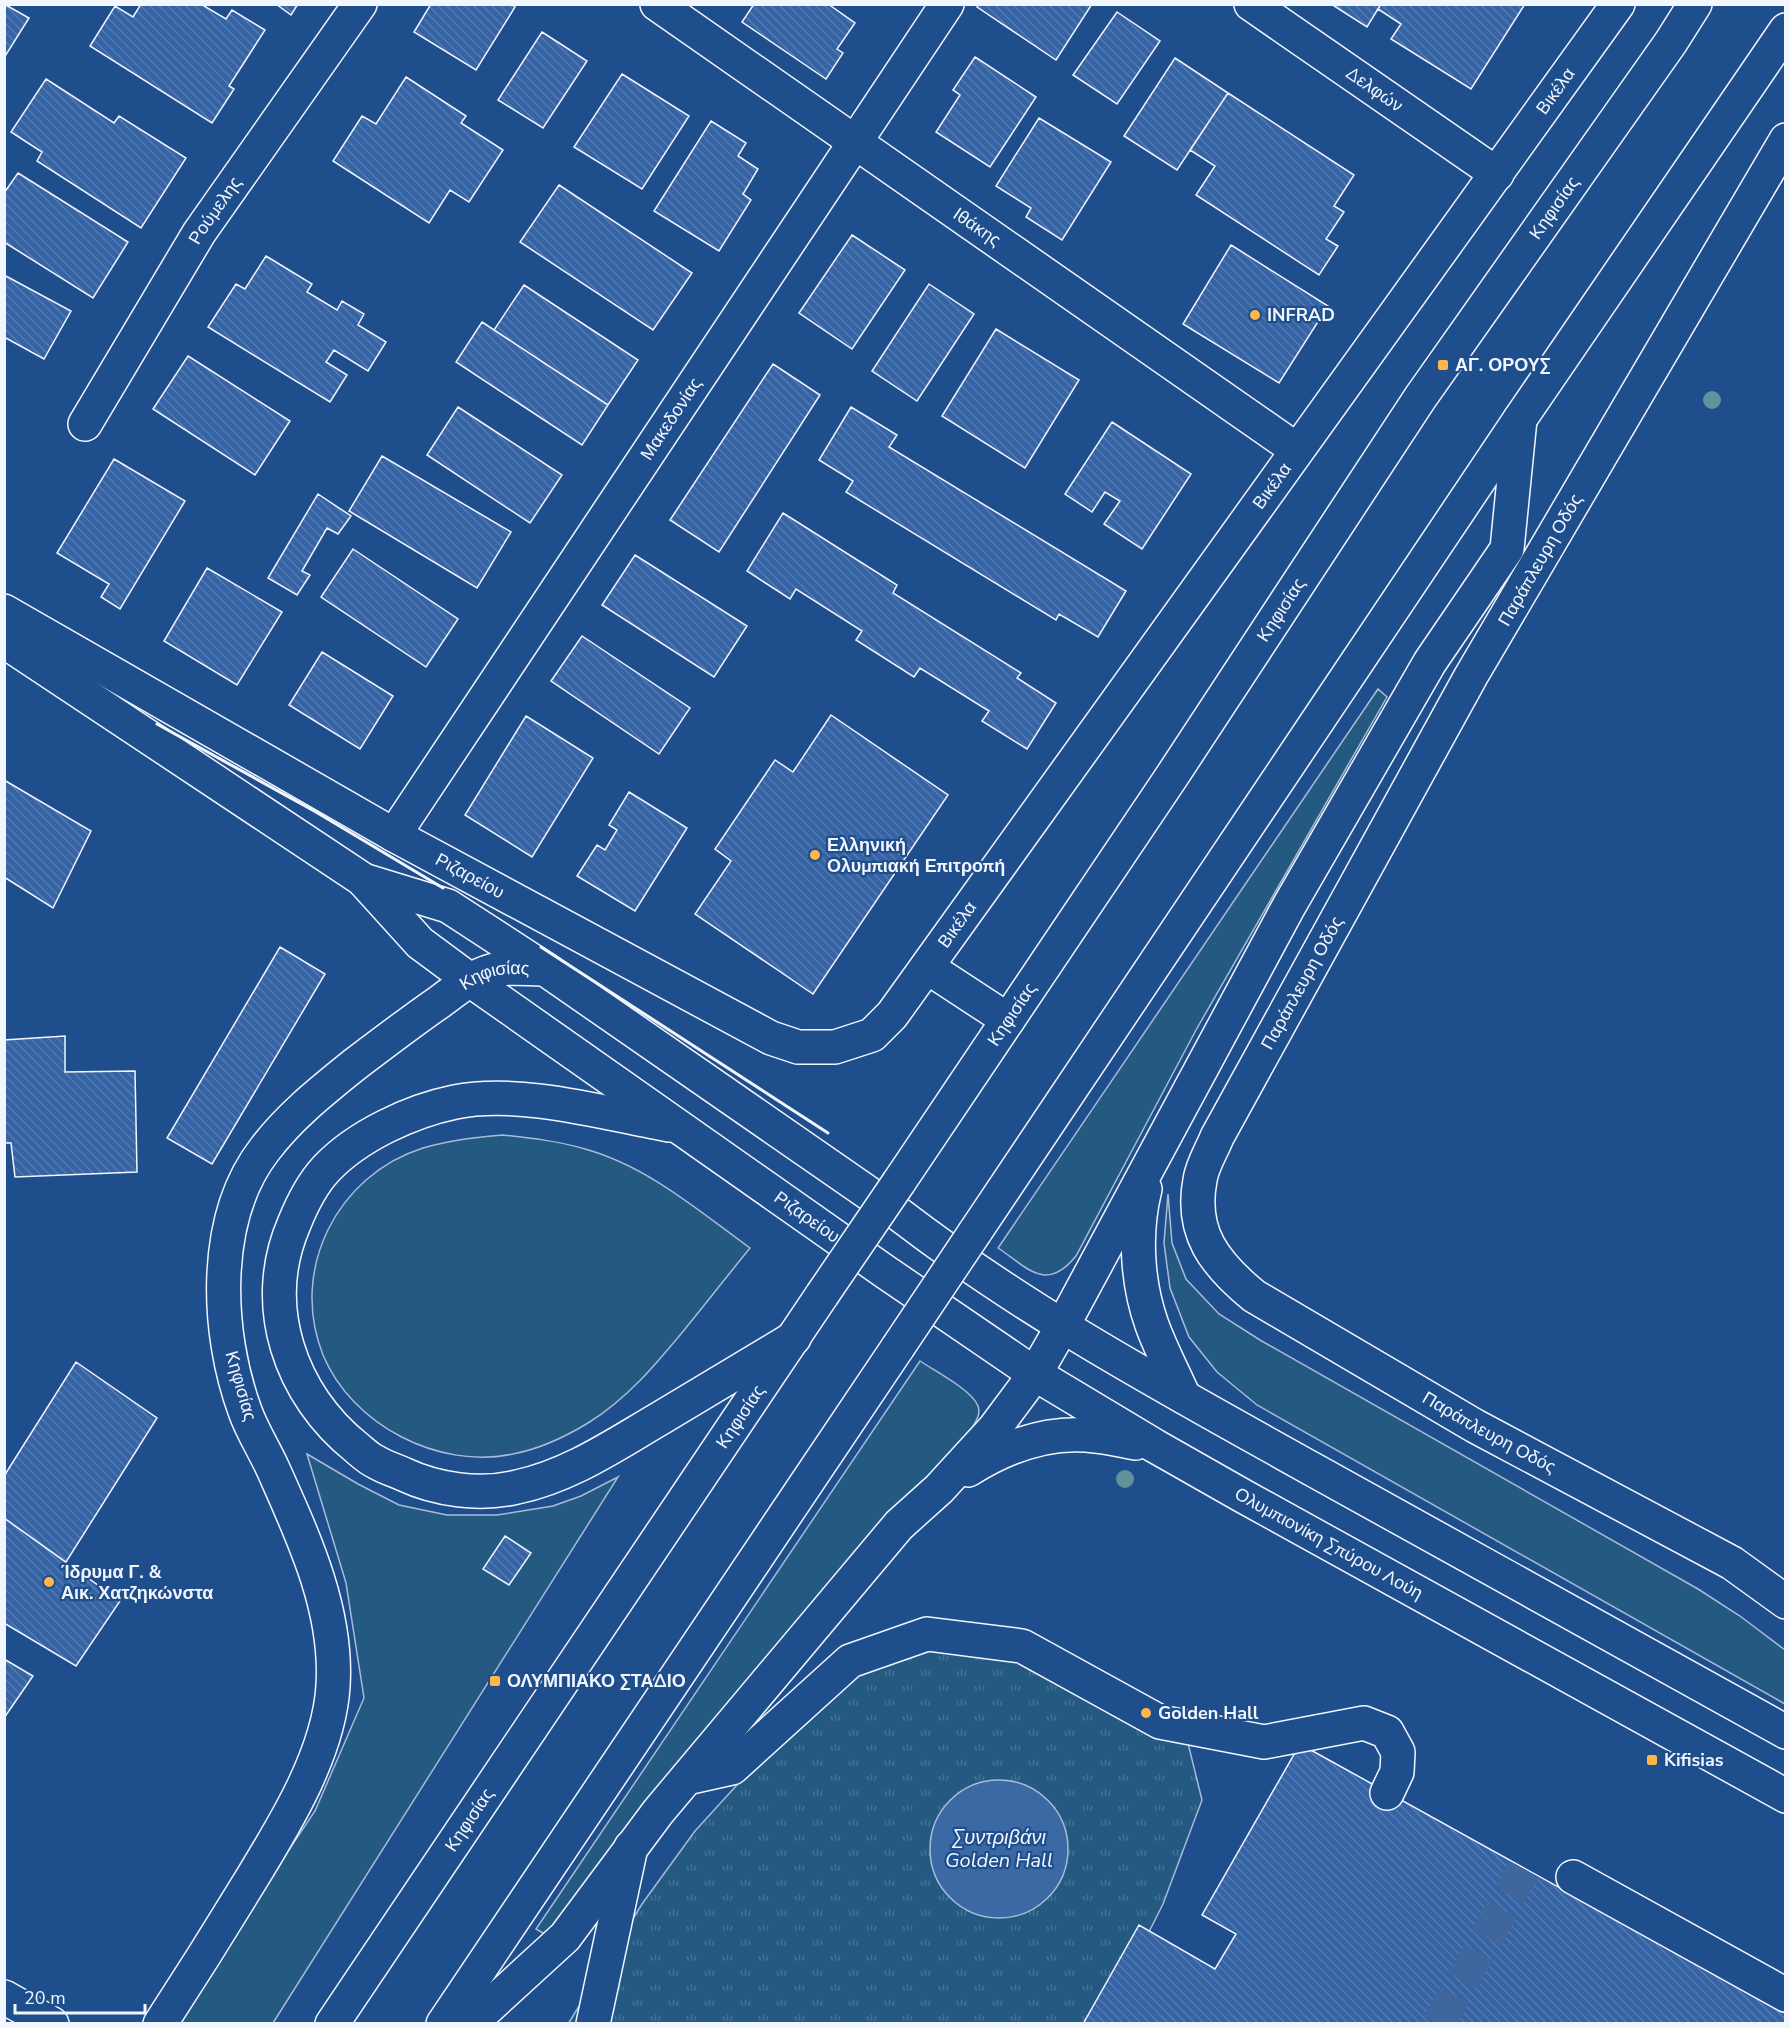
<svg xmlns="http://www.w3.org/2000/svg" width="1790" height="2028" font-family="'Nunito Sans',sans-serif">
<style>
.grass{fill:#245a82;stroke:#a8bbd7;stroke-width:1.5}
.park{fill:url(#park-tufts);stroke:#a8bbd7;stroke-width:1.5}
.water{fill:#3b69a3;stroke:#a8bbd7;stroke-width:1.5}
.building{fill:url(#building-back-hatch);stroke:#f2f6ff;stroke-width:1.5}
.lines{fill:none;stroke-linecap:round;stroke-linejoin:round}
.minor-tunnel{stroke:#3f679d;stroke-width:33;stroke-dasharray:33 16;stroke-linecap:butt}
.minor-casing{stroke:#f2f6ff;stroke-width:36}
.major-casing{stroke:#f2f6ff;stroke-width:36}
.minor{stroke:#1f4e8c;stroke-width:33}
.major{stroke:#1f4e8c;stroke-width:33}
.major-bridge-casing{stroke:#f2f6ff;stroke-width:36;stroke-linecap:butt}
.major-bridge{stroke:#1f4e8c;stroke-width:33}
.wall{stroke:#f2f6ff;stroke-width:3}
.tree{fill:#61919a}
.poi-dot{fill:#ffb74d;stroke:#1f4e8c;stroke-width:2}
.labels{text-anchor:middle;stroke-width:4.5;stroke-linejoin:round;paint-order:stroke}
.street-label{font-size:18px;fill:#f2f6ff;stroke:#1f4e8c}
.poi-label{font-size:18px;font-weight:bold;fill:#f2f6ff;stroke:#1f4e8c;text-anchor:start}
.water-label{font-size:20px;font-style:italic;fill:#f2f6ff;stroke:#1f4e8c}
</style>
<defs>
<pattern id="park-tufts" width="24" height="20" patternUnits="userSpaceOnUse" patternTransform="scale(1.5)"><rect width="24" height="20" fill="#245a82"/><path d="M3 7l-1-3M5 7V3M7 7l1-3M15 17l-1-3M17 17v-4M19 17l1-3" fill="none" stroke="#447295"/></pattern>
<pattern id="building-back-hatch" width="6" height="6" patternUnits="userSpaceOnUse" patternTransform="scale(1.5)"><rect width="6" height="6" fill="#3563a3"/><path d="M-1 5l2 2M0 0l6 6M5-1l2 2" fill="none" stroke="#537ab1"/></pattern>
</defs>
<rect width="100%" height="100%" fill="#1f4e8c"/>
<path class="grass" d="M 1378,689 L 1387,697 L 1196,1030 L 1076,1256 C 1046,1293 1028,1268 998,1248 Z
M 503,1135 C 531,1138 558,1141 585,1149 C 647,1166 699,1211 750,1248 C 728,1275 707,1302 685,1329 C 656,1364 628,1398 588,1423 C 565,1437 539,1449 513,1454 C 439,1470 352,1425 323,1355 C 289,1270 337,1175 423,1148 C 450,1140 476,1137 503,1135 Z
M 1168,1194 L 1172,1243 L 1186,1279 L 1219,1314 L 1260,1340 L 1698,1589 L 1740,1616 L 1785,1650 L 1785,1704 L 1257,1405 L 1217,1372 L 1189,1337 L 1170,1288 L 1164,1243 Z
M 920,1361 C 935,1371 972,1390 978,1406 C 981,1414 976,1421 972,1428 L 862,1551 L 548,1936 L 536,1929 Z
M 307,1454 L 358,1484 L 399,1505 L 447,1515 L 497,1515 L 553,1506 L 581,1496 L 618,1477 L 273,2023 L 172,2024 L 315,1811 L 364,1698 L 346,1583 Z"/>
<path class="park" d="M 927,1634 L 1022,1646 L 1184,1727 L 1202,1800 L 1163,1904 L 1103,2023 L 568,2024 L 642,1904 L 695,1831 L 850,1661 Z"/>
<path class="water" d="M930 1849a69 69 0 1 1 138 0a69 69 0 1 1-138 0Z"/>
<path class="building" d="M 4,4 L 29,18 L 4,58 Z
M 141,4 L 205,4 L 204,6 L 226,19 L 232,10 L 265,30 L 229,86 L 234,89 L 212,123 L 90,46 L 115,6 L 133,17 Z
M 276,4 L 298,4 L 291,15 Z
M 431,4 L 511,4 L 515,7 L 476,70 L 414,32 Z
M 754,4 L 828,4 L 855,23 L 837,49 L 843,53 L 826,79 L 742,22 Z
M 978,4 L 1092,4 L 1056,60 L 977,7 Z
M 1331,4 L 1381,4 L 1367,27 Z
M 1381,4 L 1525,4 L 1471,89 L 1391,39 L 1401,24 L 1378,9 Z
M 1117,12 L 1160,41 L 1117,104 L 1073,75 Z
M 542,32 L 587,61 L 543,128 L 498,100 Z
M 975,57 L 1036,97 L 990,167 L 936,132 L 960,95 L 953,90 Z
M 1175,58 L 1228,93 L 1177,170 L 1124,136 Z
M 622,74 L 689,116 L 642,189 L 574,147 Z
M 406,77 L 466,116 L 461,123 L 503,150 L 469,202 L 450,190 L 429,223 L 333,161 L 362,116 L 376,124 Z
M 46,79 L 114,123 L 119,116 L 186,158 L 141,228 L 37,161 L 42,152 L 11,132 Z
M 1228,93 L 1354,175 L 1334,206 L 1344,212 L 1326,239 L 1338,246 L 1319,275 L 1196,195 L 1215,166 L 1190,150 Z
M 1039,118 L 1111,162 L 1062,240 L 1026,217 L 1031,208 L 996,186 Z
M 711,121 L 746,143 L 738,156 L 758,169 L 743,194 L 751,200 L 719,251 L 654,211 Z
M 18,173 L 128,242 L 93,298 L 4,242 L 4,193 Z
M 559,185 L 692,273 L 653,330 L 520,242 Z
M 852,235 L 905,270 L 852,349 L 799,313 Z
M 1231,245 L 1328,306 L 1279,383 L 1183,324 Z
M 266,256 L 312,284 L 307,292 L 337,310 L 342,301 L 364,314 L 358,325 L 386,342 L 368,371 L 334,350 L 326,362 L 347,375 L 330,402 L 208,327 L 236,284 L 245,289 Z
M 4,275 L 71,311 L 44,359 L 4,337 Z
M 929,284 L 974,314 L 917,401 L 872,371 Z
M 524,285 L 638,360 L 608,405 L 494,330 Z
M 482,322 L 608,405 L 582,445 L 456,362 Z
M 996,329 L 1079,380 L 1025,468 L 942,416 Z
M 188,356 L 290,421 L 255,475 L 153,409 Z
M 773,364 L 820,395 L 719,552 L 670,520 Z
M 458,407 L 562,475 L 530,523 L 427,455 Z
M 851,407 L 897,435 L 889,447 L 1126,591 L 1098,637 L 1059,614 L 1056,620 L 846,492 L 853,481 L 819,460 Z
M 1112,422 L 1191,474 L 1142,549 L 1104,524 L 1120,501 L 1105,492 L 1092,512 L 1065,494 Z
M 382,456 L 511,532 L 477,588 L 349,511 Z
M 114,459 L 185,501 L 120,609 L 101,597 L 109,584 L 57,553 Z
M 318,494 L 351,516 L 338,534 L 327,528 L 302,571 L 310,575 L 297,595 L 268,578 Z
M 783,513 L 897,585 L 893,593 L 1021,673 L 1017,678 L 1056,703 L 1027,749 L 982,721 L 989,711 L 920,668 L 914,677 L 856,640 L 862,631 L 796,589 L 790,599 L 747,571 Z
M 353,549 L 458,619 L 426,667 L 321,597 Z
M 635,555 L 747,626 L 714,677 L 602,605 Z
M 207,568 L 282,612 L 237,685 L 164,641 Z
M 582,636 L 690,708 L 659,754 L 551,681 Z
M 322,652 L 393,696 L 360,749 L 289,705 Z
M 831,715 L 948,795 L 813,994 L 695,914 L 731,861 L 715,849 L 775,760 L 793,772 Z
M 526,716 L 593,758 L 532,857 L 465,815 Z
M 4,780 L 91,831 L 53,908 L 4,877 Z
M 629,792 L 687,828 L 635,911 L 577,876 L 597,845 L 605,850 L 617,830 L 609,825 Z
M 280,947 L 325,974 L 212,1164 L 167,1138 Z
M 65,1036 L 65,1072 L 135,1071 L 137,1172 L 15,1177 L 11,1143 L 4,1143 L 4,1040 Z
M 76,1362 L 157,1418 L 66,1562 L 4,1518 L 4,1476 Z
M 4,1518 L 120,1601 L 76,1666 L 4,1623 Z
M 505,1536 L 531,1553 L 509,1585 L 483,1569 Z
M 4,1659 L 33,1676 L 4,1718 Z
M 1300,1744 L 1786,2013 L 1786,2024 L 1083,2024 L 1139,1925 L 1215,1969 L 1236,1934 L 1202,1915 Z"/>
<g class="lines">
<path class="minor-tunnel" d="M 1439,2024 L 1524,1869"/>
<g class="minor-casing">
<g id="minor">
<path id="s1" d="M 657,4 L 1297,450"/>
<path id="s2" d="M 1251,4 L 1497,174"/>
<path id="s3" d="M 1786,140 L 1471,676 L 1217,1137 C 1212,1150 1202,1165 1200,1180 C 1190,1233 1215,1264 1254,1296 L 1475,1426 L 1732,1563 L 1786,1602"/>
<path id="s4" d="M 85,424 L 199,233 L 360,4"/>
<path id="s5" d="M 4,611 L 394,835 L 771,1038 L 798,1047 L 835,1047 L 872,1035 L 892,1015 L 1618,4"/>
<path d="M 4,641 L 362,879 L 420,943 L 470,980"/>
<path id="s6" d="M 394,835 L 947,4"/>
<path d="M 363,880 L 448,906 L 545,969"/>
<path d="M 687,1778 L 732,1768 L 850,1661 L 927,1634 L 1022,1646 L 1160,1722 L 1264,1742 L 1364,1723 L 1387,1732 L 1398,1752 L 1397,1772 L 1387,1793"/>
<path d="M 1573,1877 L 1786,1995"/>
<path d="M 4,1997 L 52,2024"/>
<path d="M 593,2024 L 631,1847"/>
</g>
</g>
<g class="major-casing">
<g id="major">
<path d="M 927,967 L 1008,1020"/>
<path id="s7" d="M 470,980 L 884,1271 L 1035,1374 L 1155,1446 L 1243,1496 L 1786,1796"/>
<path d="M 669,1125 C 604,1113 520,1089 455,1102 C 411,1111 357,1136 326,1169 C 312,1184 302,1204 294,1224 C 259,1305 290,1395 357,1448 C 363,1453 369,1459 376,1462 C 384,1467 394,1470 403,1474 C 437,1490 480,1496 517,1487 C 569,1476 613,1446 659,1419 C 704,1392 749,1365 794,1338"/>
<path id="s8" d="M 899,1182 L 1172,776 L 1420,398 L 1671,42 L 1695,4"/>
<path d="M 1145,1189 C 1134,1233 1137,1283 1152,1325 C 1161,1350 1174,1374 1184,1397"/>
<path d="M 975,1232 L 1520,419 L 1786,30"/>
<path d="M 968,1470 C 1003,1448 1044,1432 1086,1435 C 1103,1436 1120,1440 1136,1443"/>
<path id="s9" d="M 160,2024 C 190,1978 219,1932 247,1886 C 282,1829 329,1755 333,1686 C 338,1610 303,1536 273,1469 C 264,1449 252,1431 245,1411 C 216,1332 211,1218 265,1149 C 290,1116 322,1091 354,1065 C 382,1044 409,1023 438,1003 C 456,990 476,972 500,969 C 514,967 530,969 545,969 L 900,1215 C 1029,1314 1171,1390 1312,1469 C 1470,1557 1628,1645 1786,1732"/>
<path id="s10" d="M 332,2024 L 822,1295"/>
<path d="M 443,2024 L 898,1347"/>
<path d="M 470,2024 L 565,1937 L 658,1812 L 899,1525 L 939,1489 L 994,1429 L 1035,1374 L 1062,1327 L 1289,906 L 1430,662 L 1507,549 L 1520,419"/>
</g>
</g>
<use href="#minor" class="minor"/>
<use href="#major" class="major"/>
<g class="major-bridge-casing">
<path id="major-bridge" d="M 822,1295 L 899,1182
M 898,1347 L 975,1232"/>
</g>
<use href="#major-bridge" class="major-bridge"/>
<path class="wall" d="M 157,724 L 316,812 L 443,888
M 541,947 L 828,1133"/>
</g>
<g class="tree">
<circle cx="1712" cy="400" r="9"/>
<circle cx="1125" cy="1479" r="9"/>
</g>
<g class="poi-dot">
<circle cx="1255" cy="315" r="6"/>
<rect x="1437" y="359" width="12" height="12" rx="3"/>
<circle cx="815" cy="855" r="6"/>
<circle cx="49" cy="1582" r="6"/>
<rect x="489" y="1675" width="12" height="12" rx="3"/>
<circle cx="1146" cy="1713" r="6"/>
<rect x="1646" y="1754" width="12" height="12" rx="3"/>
</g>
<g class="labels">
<g class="street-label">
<text dy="6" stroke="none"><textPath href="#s2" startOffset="150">Δελφών</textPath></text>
<text dy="6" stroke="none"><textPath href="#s5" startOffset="2148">Βικέλα</textPath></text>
<text dy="6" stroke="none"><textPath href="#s8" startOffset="1174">Κηφισίας</textPath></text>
<text dy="6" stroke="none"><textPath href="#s4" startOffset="250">Ρούμελης</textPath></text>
<text dy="6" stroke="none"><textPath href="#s1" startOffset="390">Ιθάκης</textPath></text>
<text dy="6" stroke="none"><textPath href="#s6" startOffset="500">Μακεδονίας</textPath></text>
<text dy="6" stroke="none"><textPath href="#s5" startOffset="1662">Βικέλα</textPath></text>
<text transform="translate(1540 560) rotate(-60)" y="6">Παράπλευρη Οδός</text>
<text dy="6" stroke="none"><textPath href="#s8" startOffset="688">Κηφισίας</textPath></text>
<text dy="6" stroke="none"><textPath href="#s5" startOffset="536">Ριζαρείου</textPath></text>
<text dy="6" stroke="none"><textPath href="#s5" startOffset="1122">Βικέλα</textPath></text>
<text dy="6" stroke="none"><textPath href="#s9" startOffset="1240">Κηφισίας</textPath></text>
<text transform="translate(1302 983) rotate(-61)" y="6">Παράπλευρη Οδός</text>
<text dy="6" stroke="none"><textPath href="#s8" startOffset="202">Κηφισίας</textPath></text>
<text dy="6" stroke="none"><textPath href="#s7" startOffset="412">Ριζαρείου</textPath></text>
<text transform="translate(241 1386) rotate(74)" y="6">Κηφισίας</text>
<text dy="6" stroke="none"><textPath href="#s10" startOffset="732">Κηφισίας</textPath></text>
<text dy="6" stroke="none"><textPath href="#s3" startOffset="1602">Παράπλευρη Οδός</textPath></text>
<text dy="6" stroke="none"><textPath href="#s7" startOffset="1028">Ολυμπιονίκη Σπύρου Λούη</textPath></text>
<text dy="6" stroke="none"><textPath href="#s10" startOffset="246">Κηφισίας</textPath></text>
</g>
<g class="poi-label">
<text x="1267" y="321">INFRAD</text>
<text x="1455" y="371">ΑΓ. ΟΡΟΥΣ</text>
<text x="827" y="851">Ελληνική<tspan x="827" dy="21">Ολυμπιακή Επιτροπή</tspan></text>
<text x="61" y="1578">Ίδρυμα Γ. &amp;<tspan x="61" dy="21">Αικ. Χατζηκώνστα</tspan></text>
<text x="507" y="1687">ΟΛΥΜΠΙΑΚΟ ΣΤΑΔΙΟ</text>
<text x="1158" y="1719">Golden Hall</text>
<text x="1664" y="1766">Kifisias</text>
</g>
<g class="water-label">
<text x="999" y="1844">Συντριβάνι<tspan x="999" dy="23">Golden Hall</tspan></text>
</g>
</g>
<rect width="1790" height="2028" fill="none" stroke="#f2f6ff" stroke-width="12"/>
<path d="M15 2004v9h130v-9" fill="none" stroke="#f2f6ff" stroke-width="3"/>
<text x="24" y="2004" font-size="18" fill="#f2f6ff" stroke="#1f4e8c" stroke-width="4.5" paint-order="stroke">20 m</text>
</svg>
